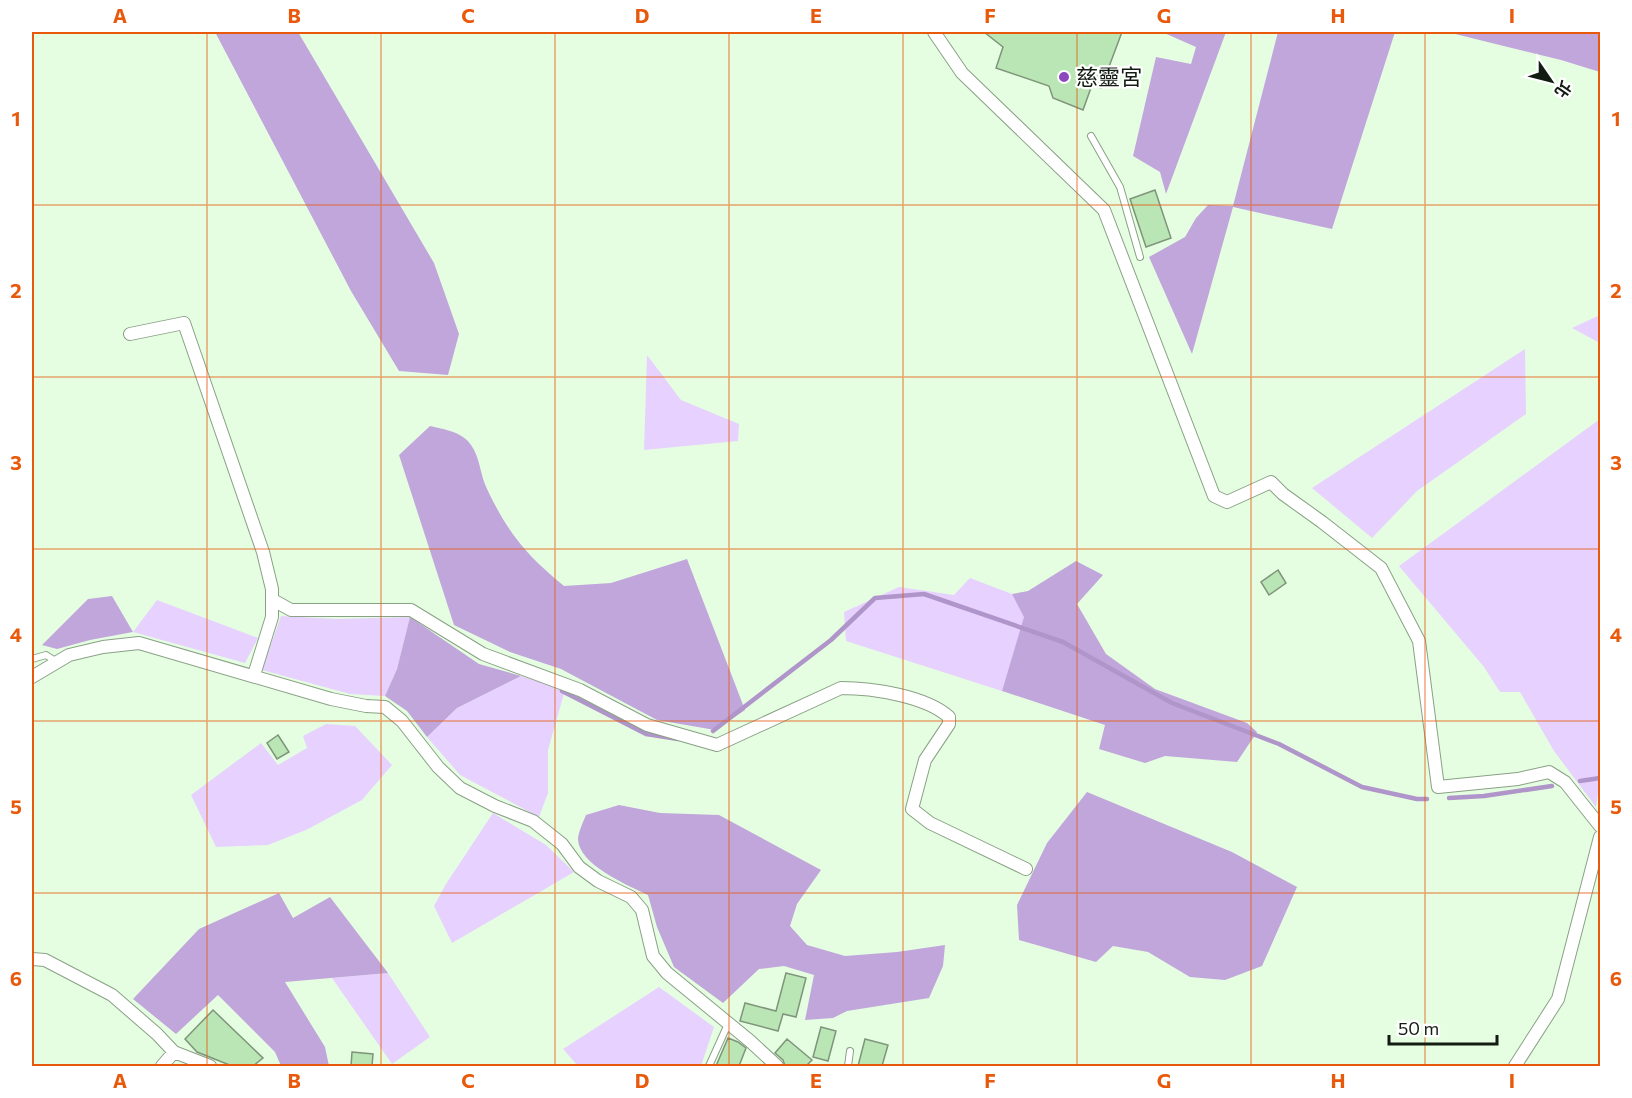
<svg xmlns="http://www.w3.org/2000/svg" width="1632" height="1098" font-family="Commissioner,'Noto Sans TC',sans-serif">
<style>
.green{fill:#e7d1fe}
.forest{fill:#c1a6db}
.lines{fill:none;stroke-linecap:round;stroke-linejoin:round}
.stream{stroke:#af95c9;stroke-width:4.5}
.building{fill:#bae5b4;stroke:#7f957b;stroke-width:1.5}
.lane-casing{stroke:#8aa186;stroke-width:8}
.street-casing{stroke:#8aa186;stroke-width:14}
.lane{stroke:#fff;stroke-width:6}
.street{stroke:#fff;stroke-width:12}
.grid{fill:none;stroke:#e8590c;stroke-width:1.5;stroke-opacity:0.55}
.poi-dot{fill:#8c49be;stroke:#fff;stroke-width:2}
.labels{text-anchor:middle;stroke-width:4.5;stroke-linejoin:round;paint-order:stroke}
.poi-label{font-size:22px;fill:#131c12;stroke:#fff;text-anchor:start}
.neatline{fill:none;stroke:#e8590c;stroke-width:2}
.grid-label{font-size:20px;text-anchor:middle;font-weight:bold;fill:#e8590c}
</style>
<rect width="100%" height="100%" fill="#e5fee1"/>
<path class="green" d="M 1600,315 L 1600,352 L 1598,342 L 1572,328 Z
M 1525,349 L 1526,414 L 1417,491 L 1372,538 L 1312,488 Z
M 647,355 L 681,400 L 739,424 L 738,441 L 644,450 Z
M 1600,419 L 1600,777 L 1596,807 L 1554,751 L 1520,692 L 1500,692 L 1484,667 L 1399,566 Z
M 970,578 L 1012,594 L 1025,617 L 1002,691 L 846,641 L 844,612 L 899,587 L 954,595 Z
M 157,600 L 258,638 L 245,663 L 133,632 Z
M 281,616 L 337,619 L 410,617 L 397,669 L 385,696 L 350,694 L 262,670 Z
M 521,676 L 565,690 L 548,750 L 548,793 L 539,817 L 460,775 L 427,737 L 457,708 Z
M 326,724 L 355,726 L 392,765 L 362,800 L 306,830 L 268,845 L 216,847 L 191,795 L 261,743 L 278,765 L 307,748 L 303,736 Z
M 493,813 L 546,845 L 574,872 L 452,943 L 434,906 L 446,884 Z
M 388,973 L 430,1037 L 392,1064 L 332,978 Z
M 659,987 L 714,1027 L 701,1066 L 578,1066 L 563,1049 Z"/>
<path class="forest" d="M 215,32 L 298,32 L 434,263 L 459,334 L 448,375 L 399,371 L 351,291 Z
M 1162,32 L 1226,32 L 1166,194 L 1160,172 L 1133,156 L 1156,57 L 1191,64 L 1196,47 Z
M 1278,32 L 1395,32 L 1332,229 L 1233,207 L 1192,354 L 1149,257 L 1185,237 L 1196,218 L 1208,205 L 1233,206 Z
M 1447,32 L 1600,32 L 1600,72 L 1561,60 Z
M 430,426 C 443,429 463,432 471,445 C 480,457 480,475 487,489 C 508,533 526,555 564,586 L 611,583 L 687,559 L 745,710 L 715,730 L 657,720 L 561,669 L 510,652 L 454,625 L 399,455 Z
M 1076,561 L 1103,575 L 1077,604 L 1106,654 L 1155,689 L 1247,723 L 1257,732 L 1237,762 L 1165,756 L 1145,763 L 1099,749 L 1105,725 L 1002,691 L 1024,617 L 1012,594 L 1028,591 Z
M 112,596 L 133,632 L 90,640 L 57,649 L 42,645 L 88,599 Z
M 410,617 L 479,664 L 521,676 L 457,708 L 427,737 L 407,711 L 385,696 L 397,669 Z
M 1087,792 L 1232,852 L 1297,887 L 1262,966 L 1225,980 L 1190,977 L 1148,952 L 1113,946 L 1096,962 L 1019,940 L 1017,905 L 1047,843 Z
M 619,805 L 660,813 L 719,815 L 821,870 L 797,904 L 790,926 L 807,945 L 845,956 L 897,952 L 945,945 L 943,966 L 929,998 L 847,1011 L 833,1018 L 805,1020 L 814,975 L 784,966 L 759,969 L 723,1003 L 674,967 L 657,927 L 648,895 C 627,885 577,864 578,838 C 579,831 583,822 586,815 Z
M 279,893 L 293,918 L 330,897 L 388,973 L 285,982 L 325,1047 L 329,1066 L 281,1066 L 275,1052 L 218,995 L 176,1034 L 133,999 L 199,929 Z"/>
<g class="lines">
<path class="stream" d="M 562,691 L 646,734 L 678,739
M 713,731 L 831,640 L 875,598 L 924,594 L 1063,642 L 1172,703 L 1279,744 L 1362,787 L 1417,799 L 1427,799
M 1580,781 L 1600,778
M 1449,798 L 1484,796 L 1552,786"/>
</g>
<path class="building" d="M 984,32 L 1122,32 L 1101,88 L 1092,85 L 1083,110 L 1053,98 L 1049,86 L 996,68 L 1003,47 Z
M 1155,190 L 1171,238 L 1146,247 L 1130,199 Z
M 1278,570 L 1286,583 L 1269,595 L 1261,582 Z
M 278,735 L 289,752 L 277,759 L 267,743 Z
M 786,973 L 806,978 L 796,1017 L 783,1014 L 778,1031 L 740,1021 L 745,1003 L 776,1011 Z
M 213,1010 L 263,1058 L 253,1066 L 232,1066 L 197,1052 L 185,1039 Z
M 821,1027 L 836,1031 L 828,1061 L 813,1057 Z
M 728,1038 L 738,1042 L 746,1048 L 739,1066 L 716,1066 Z
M 787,1039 L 812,1060 L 806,1066 L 785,1066 L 783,1060 L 775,1053 Z
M 865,1039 L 888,1045 L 882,1066 L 858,1066 Z
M 352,1052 L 373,1054 L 372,1066 L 351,1066 Z"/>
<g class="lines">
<g class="lane-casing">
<path id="lane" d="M 1091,136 L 1120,187 L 1140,257
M 32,659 L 46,655 L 57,662
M 709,1066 L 728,1024
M 848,1066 L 850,1051"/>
</g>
<g class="street-casing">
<path id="street" d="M 934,32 L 962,73 L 1104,210 L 1214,496 L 1227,502 L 1271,482 L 1283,494 L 1322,522 L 1381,568 L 1419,641 L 1438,787 L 1518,779 L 1549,772 L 1565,782 L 1600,826
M 130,334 L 184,323 L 263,552 L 272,589 L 272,617 L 254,675
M 273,600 L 291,610 L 411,610 L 483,654 L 580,690 L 647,725 L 717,745 L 841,688 C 872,688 926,696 949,717 L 949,724 L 925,760 L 912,809 L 930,823 L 1026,869
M 32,677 L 69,655 L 103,647 L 139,643 L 331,699 L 366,706 L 385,707 L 402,721 L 438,767 L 460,788 L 495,806 L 533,821 L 562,844 L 579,867 L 598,881 L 631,897 L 642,910 L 653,956 L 667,973 L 750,1041 L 777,1066
M 32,959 L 45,960 L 112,995 L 157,1034 L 174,1052 L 210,1066
M 162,1066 L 174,1052
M 1515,1066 L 1558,999 L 1600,837"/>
</g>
<use href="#lane" class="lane"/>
<use href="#street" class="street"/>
</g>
<path class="grid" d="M 207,32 L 207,1066M 381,32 L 381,1066M 555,32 L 555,1066M 729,32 L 729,1066M 903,32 L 903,1066M 1077,32 L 1077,1066M 1251,32 L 1251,1066M 1425,32 L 1425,1066M 32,205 L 1600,205M 32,377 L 1600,377M 32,549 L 1600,549M 32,721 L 1600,721M 32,893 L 1600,893"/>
<circle class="poi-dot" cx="1064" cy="77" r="6"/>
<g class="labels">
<g class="poi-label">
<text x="1076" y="85">慈靈宮</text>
</g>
</g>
<rect width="1632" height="1098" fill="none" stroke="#ffffff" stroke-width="66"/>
<g transform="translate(1551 81) rotate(125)" stroke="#ffffff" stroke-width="4.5" paint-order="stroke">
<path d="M0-4.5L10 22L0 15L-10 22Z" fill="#131c12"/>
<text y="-9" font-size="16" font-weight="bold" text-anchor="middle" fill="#131c12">北</text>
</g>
<path d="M1389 1035v9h108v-9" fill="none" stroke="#131c12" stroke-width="3"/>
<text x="1398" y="1035" font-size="18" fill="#131c12" stroke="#ffffff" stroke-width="4.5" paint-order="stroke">50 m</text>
<rect x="33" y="33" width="1566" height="1032" class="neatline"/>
<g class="grid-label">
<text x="120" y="23">A</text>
<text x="294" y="23">B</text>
<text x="468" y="23">C</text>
<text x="642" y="23">D</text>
<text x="816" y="23">E</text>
<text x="990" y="23">F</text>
<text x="1164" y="23">G</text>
<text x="1338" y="23">H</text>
<text x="1512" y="23">I</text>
<text x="16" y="126">1</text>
<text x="1616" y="126">1</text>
<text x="16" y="298">2</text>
<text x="1616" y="298">2</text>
<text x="16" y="470">3</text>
<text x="1616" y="470">3</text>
<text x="16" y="642">4</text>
<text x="1616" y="642">4</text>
<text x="16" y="814">5</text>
<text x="1616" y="814">5</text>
<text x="16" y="986">6</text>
<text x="1616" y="986">6</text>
<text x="120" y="1088">A</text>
<text x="294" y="1088">B</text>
<text x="468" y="1088">C</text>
<text x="642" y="1088">D</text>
<text x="816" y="1088">E</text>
<text x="990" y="1088">F</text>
<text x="1164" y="1088">G</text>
<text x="1338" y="1088">H</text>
<text x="1512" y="1088">I</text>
</g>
</svg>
